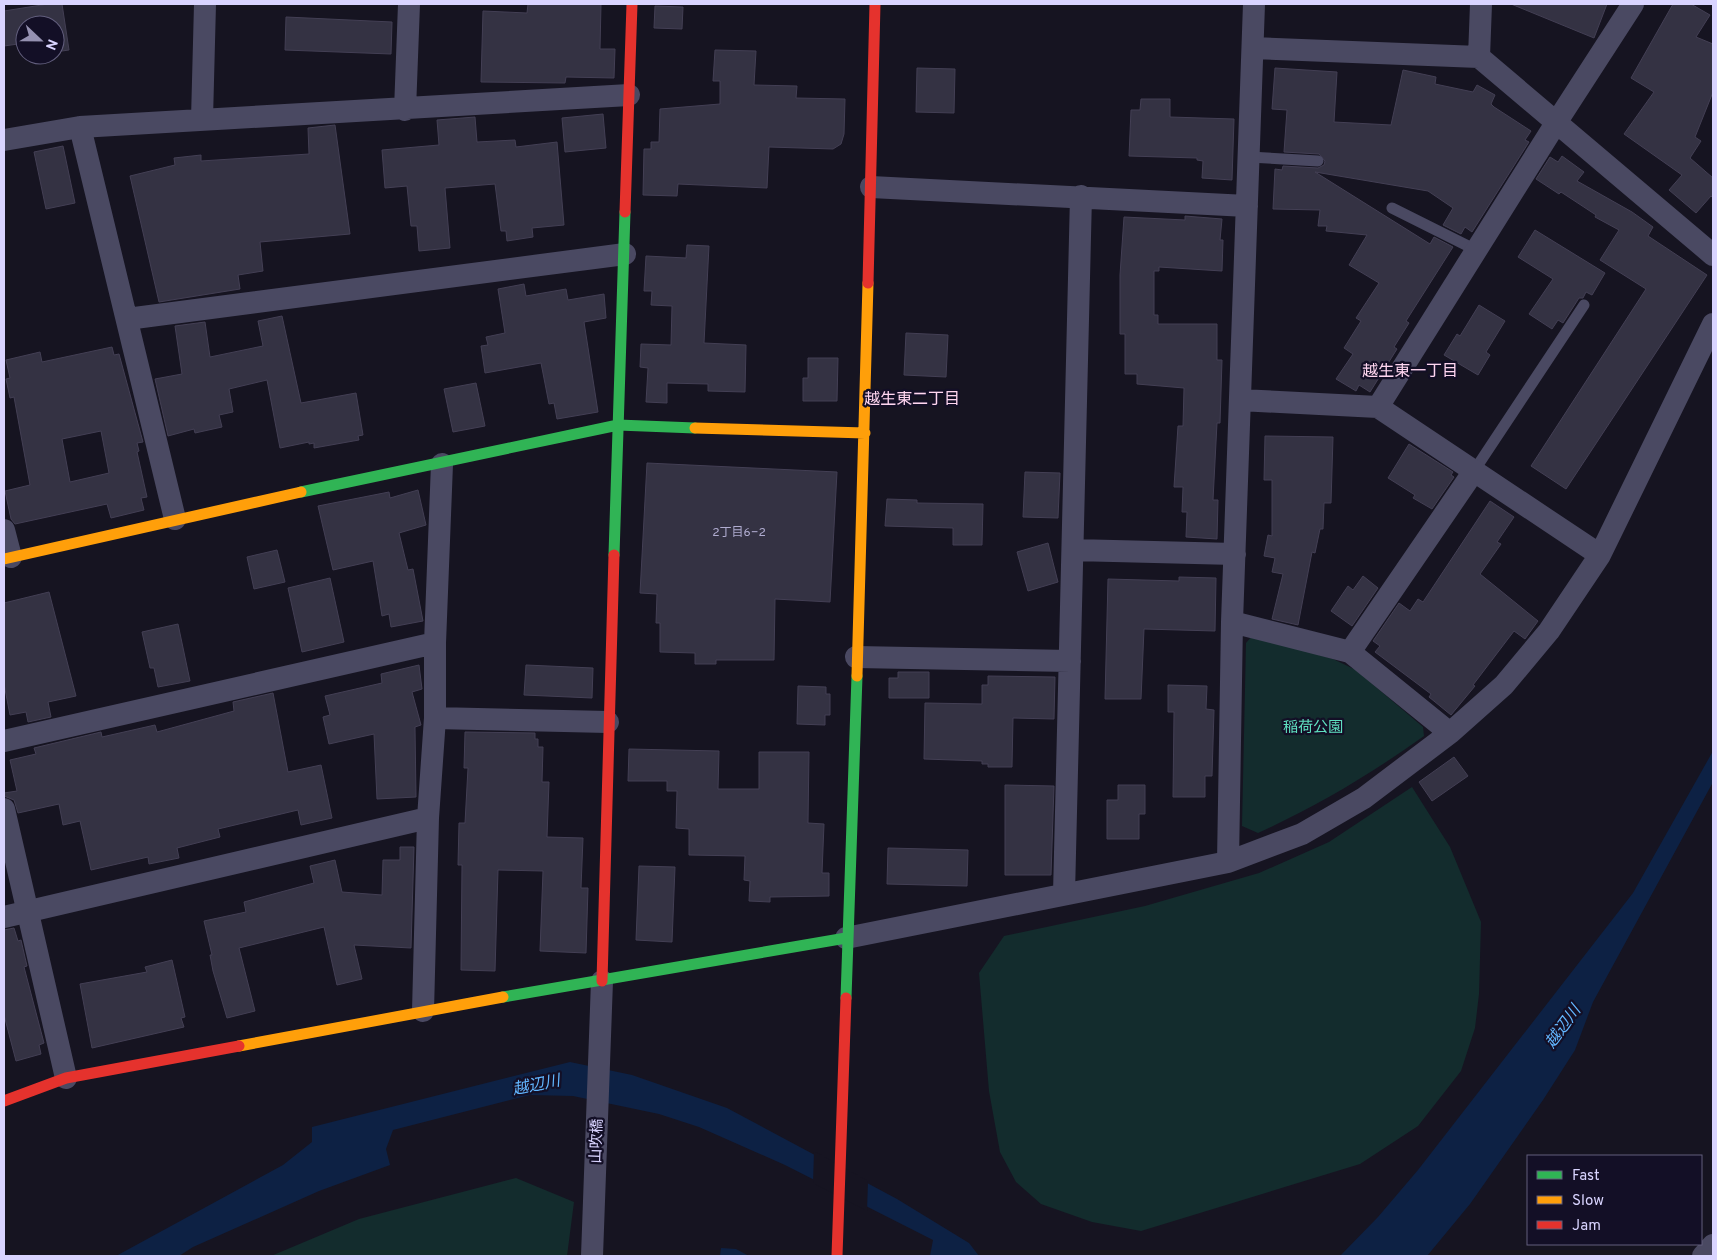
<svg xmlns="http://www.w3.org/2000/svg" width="1717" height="1260" font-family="Overpass,'Noto Sans JP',sans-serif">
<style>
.green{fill:#132c2d}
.water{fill:#0d2144}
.pier{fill:#161421}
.building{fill:#343243;stroke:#433f54;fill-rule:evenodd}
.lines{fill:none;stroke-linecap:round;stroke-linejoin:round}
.lane{stroke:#4a4962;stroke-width:11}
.street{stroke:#4a4962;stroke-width:22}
.fast{stroke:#30b455;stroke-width:11}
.slow{stroke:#ff9f0a;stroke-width:11}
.jam{stroke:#e5322d;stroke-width:11}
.labels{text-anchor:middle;stroke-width:4.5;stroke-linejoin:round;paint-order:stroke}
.number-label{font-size:12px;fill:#b0acd0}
.park-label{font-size:15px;fill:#5fe0c0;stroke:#130f26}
.street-label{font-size:15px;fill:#d9d4ff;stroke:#130f26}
.neighbourhood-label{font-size:16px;fill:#ffd6f0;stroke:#130f26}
.water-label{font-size:16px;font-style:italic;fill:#62b6ff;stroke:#130f26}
</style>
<rect width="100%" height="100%" fill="#161421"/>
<path class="green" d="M 1252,636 L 1333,659 L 1356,670 L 1423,727 L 1424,736 C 1371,774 1317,806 1258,833 L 1242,826 L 1246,643 Z
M 1412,787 L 1450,847 L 1481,922 L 1479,994 L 1475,1028 L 1461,1071 L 1418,1126 L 1360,1164 L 1141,1231 L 1092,1222 L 1041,1204 L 1016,1182 L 1000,1152 L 989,1091 L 979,973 L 1004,936 L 1145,906 L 1259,873 L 1329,842 Z
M 516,1178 L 574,1202 L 567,1256 L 271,1256 L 359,1219 Z"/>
<path class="water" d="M 1713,751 L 1713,782 L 1593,1002 L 1575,1050 L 1543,1100 L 1470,1204 L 1427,1256 L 1340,1256 L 1378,1217 L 1418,1170 L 1633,893 Z
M 570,1062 L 632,1075 L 727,1108 L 897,1199 L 969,1243 L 979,1256 L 930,1256 L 933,1240 L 785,1165 L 699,1127 L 659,1114 L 573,1096 L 530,1095 L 393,1130 L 386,1149 L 390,1165 L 319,1191 L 193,1247 L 179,1256 L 116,1256 L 283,1165 L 312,1142 L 312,1127 Z
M 721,1248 L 736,1249 L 749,1256 L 720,1256 Z"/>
<path class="pier" d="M 814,1151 L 868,1181 L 867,1211 L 813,1183 Z"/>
<path class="building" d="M 48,4 L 62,4 L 69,50 L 55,52 L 55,25 L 25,25 L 25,43 L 4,46 L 4,11 Z
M 528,4 L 601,4 L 600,49 L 615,49 L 614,78 L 566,77 L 565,83 L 481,82 L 483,11 L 527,13 Z
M 1511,4 L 1607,4 L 1594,38 Z
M 1673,4 L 1691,4 L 1710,15 L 1696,37 L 1713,44 L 1713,92 L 1695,137 L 1701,141 L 1690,158 L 1713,178 L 1713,198 L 1711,196 L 1696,213 L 1669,190 L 1682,175 L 1624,134 L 1654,92 L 1631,78 Z
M 655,6 L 683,7 L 682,29 L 654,28 Z
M 286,17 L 392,22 L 391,54 L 285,50 Z
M 715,50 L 756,51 L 754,85 L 797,86 L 796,98 L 845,99 L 844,134 L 841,144 L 833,149 L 769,147 L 767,188 L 678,184 L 677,196 L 643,195 L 644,149 L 651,149 L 651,142 L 659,142 L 660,109 L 720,104 L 720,81 L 713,81 Z
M 917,68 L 955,69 L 954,113 L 916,112 Z
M 1275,68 L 1337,72 L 1334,122 L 1391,125 L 1403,70 L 1436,77 L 1435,84 L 1473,92 L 1477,85 L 1495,95 L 1491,104 L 1494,107 L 1531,131 L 1525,140 L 1529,142 L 1472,232 L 1465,227 L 1461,234 L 1443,225 L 1453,208 L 1428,191 L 1315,172 L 1430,244 L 1434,237 L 1453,247 L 1406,321 L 1409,323 L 1394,347 L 1397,349 L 1370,392 L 1359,385 L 1356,391 L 1336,379 L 1353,354 L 1344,348 L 1361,321 L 1356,318 L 1379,283 L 1349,265 L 1367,235 L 1326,231 L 1327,226 L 1318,226 L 1320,210 L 1273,209 L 1275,169 L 1282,170 L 1283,166 L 1318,168 L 1324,165 L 1325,161 L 1319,154 L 1284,152 L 1287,110 L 1272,109 Z
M 1141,99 L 1170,99 L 1170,117 L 1234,119 L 1232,180 L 1202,178 L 1203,161 L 1197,160 L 1197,158 L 1129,156 L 1131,110 L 1140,110 Z
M 603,114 L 606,148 L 565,152 L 562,118 Z
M 475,117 L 477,142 L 515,140 L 516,147 L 557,142 L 564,225 L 532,228 L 533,237 L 507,241 L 506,231 L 501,231 L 495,184 L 445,188 L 450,248 L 419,251 L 417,226 L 411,226 L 407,186 L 385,188 L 382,150 L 439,145 L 437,120 Z
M 335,125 L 350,234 L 260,242 L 263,271 L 238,275 L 240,289 L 159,302 L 130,176 L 175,165 L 174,158 L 201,155 L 201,161 L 309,154 L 308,128 Z
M 63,146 L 75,203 L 46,209 L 34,152 Z
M 1562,156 L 1584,172 L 1577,181 L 1632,212 L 1653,227 L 1648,236 L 1707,275 L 1566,489 L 1531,466 L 1646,289 L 1600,260 L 1619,230 L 1595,217 L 1596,215 L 1561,192 L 1559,194 L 1536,179 L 1550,157 L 1558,162 Z
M 1185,216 L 1222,219 L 1220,240 L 1223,240 L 1222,271 L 1159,267 L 1159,271 L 1154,271 L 1154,315 L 1158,315 L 1158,324 L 1217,324 L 1217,360 L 1222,360 L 1220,423 L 1217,423 L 1213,500 L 1218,500 L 1217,539 L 1186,537 L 1187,512 L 1182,512 L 1183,487 L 1174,487 L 1178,426 L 1183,426 L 1184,388 L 1137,384 L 1137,374 L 1125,374 L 1125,334 L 1120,334 L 1120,275 L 1124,217 L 1185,220 Z
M 1535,230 L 1605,273 L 1592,295 L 1586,292 L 1583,298 L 1579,298 L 1563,323 L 1558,320 L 1552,329 L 1529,314 L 1553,279 L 1518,257 Z
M 687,245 L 709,246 L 704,343 L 746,345 L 745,392 L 708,391 L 708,384 L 667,383 L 667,403 L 646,402 L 648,368 L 640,367 L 641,344 L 671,345 L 672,306 L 651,305 L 652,291 L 644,291 L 646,256 L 686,258 Z
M 524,284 L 526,296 L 566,289 L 568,300 L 604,294 L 606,318 L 584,322 L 598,412 L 557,419 L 554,403 L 549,404 L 541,363 L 485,373 L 481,346 L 488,345 L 486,337 L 505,333 L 498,289 Z
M 1479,305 L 1505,321 L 1486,352 L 1490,355 L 1478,375 L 1444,355 L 1457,334 L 1460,336 Z
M 282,316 L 301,403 L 356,393 L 363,435 L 358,436 L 359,440 L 314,448 L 314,443 L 309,444 L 309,442 L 280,448 L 267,380 L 229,389 L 233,412 L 219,415 L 222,427 L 195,433 L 194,429 L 168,436 L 155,379 L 182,374 L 175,326 L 205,322 L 210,357 L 263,346 L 258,321 Z
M 906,333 L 948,335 L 946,377 L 904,375 Z
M 112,347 L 114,355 L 119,354 L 143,442 L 137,443 L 139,451 L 137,452 L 147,497 L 141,498 L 144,510 L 111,518 L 107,504 L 15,524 L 11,519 L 5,491 L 30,485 L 14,397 L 10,398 L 6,379 L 10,378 L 6,360 L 40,352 L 42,362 ZM 101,431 L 109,473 L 70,482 L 62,439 Z
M 808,358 L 838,358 L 837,401 L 803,401 L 803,378 L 808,378 Z
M 476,383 L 485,426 L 453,432 L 444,389 Z
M 1265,436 L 1333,437 L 1331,503 L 1324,503 L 1323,529 L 1320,529 L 1315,553 L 1312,552 L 1298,625 L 1272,619 L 1283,574 L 1272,572 L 1275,558 L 1264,556 L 1268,535 L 1272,536 L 1272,480 L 1264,480 Z
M 1409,444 L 1453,472 L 1451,475 L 1454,477 L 1432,509 L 1413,498 L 1415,495 L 1388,478 Z
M 647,463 L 837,472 L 830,602 L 775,599 L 774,660 L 716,660 L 716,664 L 695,664 L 695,653 L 660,652 L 660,623 L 656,623 L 657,594 L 640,593 Z
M 1025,472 L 1060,473 L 1058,518 L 1023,517 Z
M 418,490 L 426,525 L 399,533 L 408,570 L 413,569 L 423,621 L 391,627 L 389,614 L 382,616 L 373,561 L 333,570 L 318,506 L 389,492 L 390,498 Z
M 887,499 L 917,500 L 917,503 L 983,504 L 982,545 L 953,545 L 953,528 L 885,526 Z
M 1490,501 L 1514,517 L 1497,542 L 1501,544 L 1480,574 L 1538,621 L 1525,639 L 1514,631 L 1473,685 L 1475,686 L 1451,715 L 1429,697 L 1431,694 L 1375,652 L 1380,646 L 1373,641 L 1399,603 L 1410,611 L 1418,599 L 1423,602 Z
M 1048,543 L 1058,582 L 1028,591 L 1017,552 Z
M 277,550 L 285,582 L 254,589 L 247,557 Z
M 1363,576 L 1378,588 L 1352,626 L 1331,611 L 1348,586 L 1353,590 Z
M 1179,577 L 1216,578 L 1215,631 L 1144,629 L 1141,699 L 1105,699 L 1108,579 L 1179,581 Z
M 330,578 L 344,642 L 302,652 L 288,588 Z
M 49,592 L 76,696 L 48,702 L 51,717 L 28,722 L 26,712 L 10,715 L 4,684 L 4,603 Z
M 178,624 L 190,681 L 158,687 L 154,668 L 150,668 L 142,632 Z
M 419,665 L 422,689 L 412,692 L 421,725 L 415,727 L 416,797 L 377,799 L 374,734 L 329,744 L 323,717 L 330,715 L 325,696 L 382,683 L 381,674 Z
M 526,665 L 593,668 L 592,698 L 524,695 Z
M 898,672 L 929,672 L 929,698 L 889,698 L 889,678 L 898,678 Z
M 988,676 L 1055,677 L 1054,719 L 1013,718 L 1012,767 L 988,767 L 988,764 L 982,764 L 982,761 L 924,759 L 925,703 L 982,704 L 982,685 L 988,685 Z
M 1168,685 L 1207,686 L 1206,709 L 1214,710 L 1212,776 L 1205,776 L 1205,797 L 1173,797 L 1174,712 L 1168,712 Z
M 798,686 L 826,687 L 826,694 L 830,694 L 830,715 L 825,715 L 825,725 L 797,724 Z
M 273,693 L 288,772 L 321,765 L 332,818 L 301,825 L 298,810 L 218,829 L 220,837 L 177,848 L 179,858 L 149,864 L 148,857 L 91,870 L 80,821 L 63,825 L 59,804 L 18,813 L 14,800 L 4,796 L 4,793 L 17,791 L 10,760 L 36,754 L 34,748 L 101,732 L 102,737 L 155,725 L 157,732 L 234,711 L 233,702 Z
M 465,732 L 535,733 L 535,739 L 538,739 L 538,747 L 543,747 L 542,782 L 549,782 L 547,837 L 583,838 L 581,888 L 588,888 L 586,953 L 540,951 L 543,871 L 498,870 L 495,971 L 461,970 L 462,865 L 458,865 L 459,823 L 465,823 L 468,768 L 464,768 Z
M 629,749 L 719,751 L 718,789 L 759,789 L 759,752 L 809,752 L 808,823 L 824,824 L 822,873 L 829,873 L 829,896 L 770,897 L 770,902 L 749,901 L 750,881 L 744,880 L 745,856 L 689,855 L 689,829 L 676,828 L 677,791 L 667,791 L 667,781 L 628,781 Z
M 1454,757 L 1468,776 L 1432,801 L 1419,782 Z
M 1005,785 L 1054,786 L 1051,875 L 1005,875 Z
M 1118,785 L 1145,785 L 1145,814 L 1139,814 L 1139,839 L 1107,839 L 1107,800 L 1118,800 Z
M 400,847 L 414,847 L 411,948 L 354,945 L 362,979 L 337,985 L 324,927 L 239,948 L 255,1011 L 227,1018 L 213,971 L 210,955 L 212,955 L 204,921 L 246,912 L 244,902 L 314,883 L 310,866 L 335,860 L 342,892 L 382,895 L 383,860 L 400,860 Z
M 888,848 L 968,850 L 967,886 L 887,884 Z
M 639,866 L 675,867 L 672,942 L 636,940 Z
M 14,928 L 18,941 L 21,940 L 27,966 L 24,967 L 44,1043 L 39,1045 L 41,1054 L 16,1061 L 4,1015 L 4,930 Z
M 172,960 L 185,1017 L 181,1018 L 184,1027 L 92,1048 L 80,984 L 147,972 L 145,967 Z"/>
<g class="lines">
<path class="lane" d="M 1249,157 L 1318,161
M 1392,208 L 1476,250
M 1474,471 L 1584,305"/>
<path class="street" d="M 1253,48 L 1479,57 L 1713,255
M 1479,57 L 1481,4
M 405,110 L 409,4
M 202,119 L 205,4
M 80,127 L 175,519
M 4,140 L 80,127 L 629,95
M 871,187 L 1247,206
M 127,319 L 625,254
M 1240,400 L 1378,407 L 1600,555
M 1378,407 L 1556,123 L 1633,4
M 4,530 L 11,557
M 1073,550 L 1235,554
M 1232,622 L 1350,652
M 856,657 L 1070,661
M 435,718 L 608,722
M 1450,733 L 1350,652 L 1474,471
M 4,741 L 435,643
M 4,809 L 66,1078
M 1228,862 L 1232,622 L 1254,4
M 1064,894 L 1081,196
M 4,917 L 428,818
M 846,938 L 1228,862 L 1302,834 L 1364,798 L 1450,733 L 1504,685 L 1549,631 L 1600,555 L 1713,324
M 423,1011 L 428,818 L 435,718 L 435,643 L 442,464
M 592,1256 L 602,981
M 1703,1256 L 1713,1245"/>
<path class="fast" d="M 301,492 L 618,425 L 695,428
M 614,555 L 625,212
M 503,997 L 846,938
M 846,998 L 857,676"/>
<path class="slow" d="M 695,428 L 865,433
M 4,559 L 301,492
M 857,676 L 868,283
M 239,1046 L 503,997"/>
<path class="jam" d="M 625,212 L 632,4
M 868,283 L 875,4
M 602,981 L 614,555
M 4,1101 L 66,1078 L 239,1046
M 837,1256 L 846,998"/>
</g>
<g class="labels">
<g class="number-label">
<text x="739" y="536">2丁目6−2</text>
</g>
<g class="park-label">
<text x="1313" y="732">稲荷公園</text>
</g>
<g class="street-label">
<text transform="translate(596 1141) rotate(-88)" y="5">山吹橋</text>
</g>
<g class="neighbourhood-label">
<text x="1410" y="376">越生東一丁目</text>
<text x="912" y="404">越生東二丁目</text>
</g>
<g class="water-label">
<text transform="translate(1562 1026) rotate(-54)" y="6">越辺川</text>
<text transform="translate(536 1084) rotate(-11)" y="6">越辺川</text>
</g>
</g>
<rect width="1717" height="1260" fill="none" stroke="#d9d4ff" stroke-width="10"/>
<rect x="1527" y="1155" width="175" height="90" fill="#130f26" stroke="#625e7d"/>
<rect x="1537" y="1171" width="25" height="8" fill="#30b455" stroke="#625e7d"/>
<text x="1572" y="1180" font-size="15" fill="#d9d4ff">Fast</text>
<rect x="1537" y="1196" width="25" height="8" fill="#ff9f0a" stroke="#625e7d"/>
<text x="1572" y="1205" font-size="15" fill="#d9d4ff">Slow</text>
<rect x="1537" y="1221" width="25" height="8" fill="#e5322d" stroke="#625e7d"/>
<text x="1572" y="1230" font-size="15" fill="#d9d4ff">Jam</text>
<g transform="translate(40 40) rotate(112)"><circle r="24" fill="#130f26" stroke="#625e7d"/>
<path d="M0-4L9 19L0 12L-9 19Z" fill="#9591b1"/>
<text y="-8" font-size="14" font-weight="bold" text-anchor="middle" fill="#d9d4ff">N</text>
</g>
</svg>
